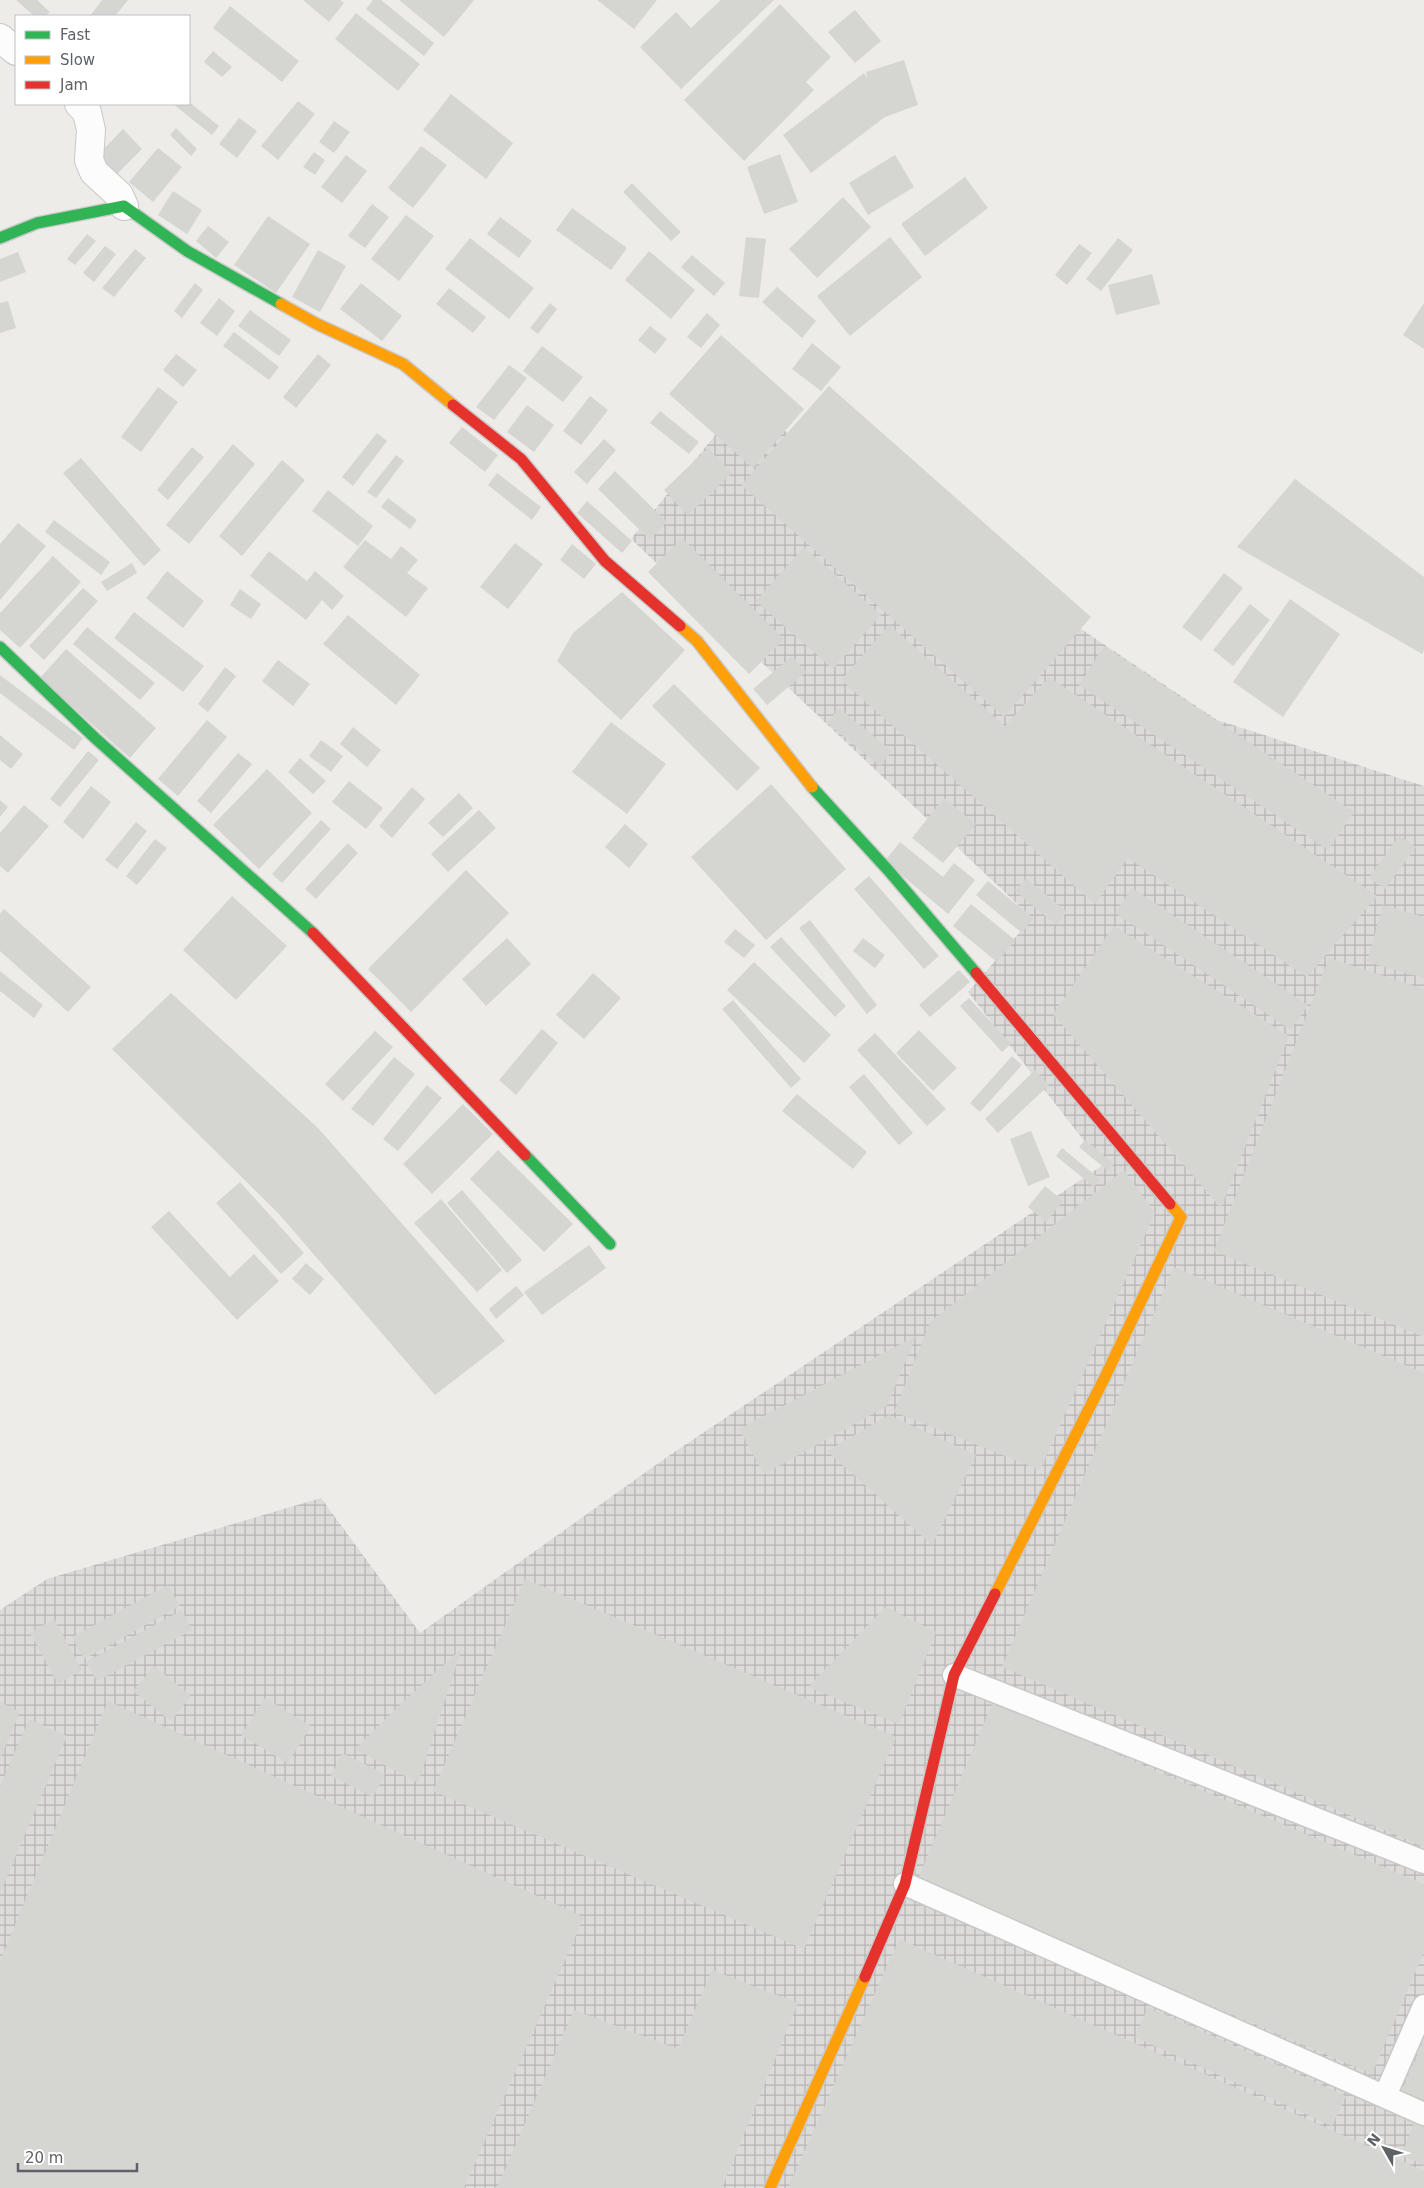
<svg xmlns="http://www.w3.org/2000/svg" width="1424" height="2188" font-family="'DejaVu Sans',sans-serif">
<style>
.industrial{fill:url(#industrial-grid)}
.building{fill:#d5d5d2}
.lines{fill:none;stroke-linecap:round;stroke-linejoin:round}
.lane-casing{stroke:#c8c8c8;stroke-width:25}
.street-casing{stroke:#c8c8c8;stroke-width:30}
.fast-casing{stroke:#cacaca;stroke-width:14}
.slow-casing{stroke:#cacaca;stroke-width:14}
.jam-casing{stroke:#cacaca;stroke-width:14}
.lane{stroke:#fcfcfc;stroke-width:22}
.street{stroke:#fcfcfc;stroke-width:28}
.fast{stroke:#30b455;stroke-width:11}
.slow{stroke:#ff9f0a;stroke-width:11}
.jam{stroke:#e5322d;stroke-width:11}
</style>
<defs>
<pattern id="industrial-grid" width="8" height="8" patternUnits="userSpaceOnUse" patternTransform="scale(1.25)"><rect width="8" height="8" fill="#dddbd9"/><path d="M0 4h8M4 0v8" fill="none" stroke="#b6b5b4"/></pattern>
</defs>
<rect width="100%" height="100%" fill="#edece9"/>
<path class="industrial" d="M 742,402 L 1217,720 L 1424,786 L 1424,2188 L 0,2188 L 0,1610 L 47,1579 L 321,1498 L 420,1633 L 667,1457 L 1103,1165 L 968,992 L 1032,918 L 631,539 Z"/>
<path class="building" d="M 16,0 L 37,0 L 50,12 L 46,16 L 34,16 Z
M 102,0 L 128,0 L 115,16 L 90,16 Z
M 303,0 L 340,0 L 344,3 L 329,22 Z
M 373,0 L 381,0 L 434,43 L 424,56 L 366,9 Z
M 399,0 L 474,0 L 444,37 Z
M 597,0 L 657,0 L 634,29 Z
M 721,0 L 774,0 L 681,89 L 640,47 L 676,12 L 691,28 Z
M 780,4 L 831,57 L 806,82 L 814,90 L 744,161 L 684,100 Z
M 230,6 L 299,61 L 282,82 L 213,28 Z
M 855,10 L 881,41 L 855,63 L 828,32 Z
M 356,13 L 420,64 L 398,91 L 335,39 Z
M 213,51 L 232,67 L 222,77 L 204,62 Z
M 904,60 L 918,105 L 885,117 L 811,173 L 783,135 L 864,73 L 867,78 L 866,72 Z
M 451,94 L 513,143 L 486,179 L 423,130 Z
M 298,101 L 315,114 L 278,160 L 261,146 Z
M 189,102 L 219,126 L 212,135 L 173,104 L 189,104 Z
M 239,118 L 257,131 L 237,158 L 219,144 Z
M 334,121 L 350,132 L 334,153 L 319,142 Z
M 176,128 L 197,149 L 191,156 L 170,135 Z
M 123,129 L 142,149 L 113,178 L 94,159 Z
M 421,146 L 447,165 L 413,208 L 388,188 Z
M 158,148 L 182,167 L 153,202 L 129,182 Z
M 314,152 L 325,160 L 315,175 L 303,167 Z
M 780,154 L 798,202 L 764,214 L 747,167 Z
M 346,155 L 367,171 L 342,203 L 321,187 Z
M 895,155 L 914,187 L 868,215 L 849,183 Z
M 965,177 L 988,208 L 925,256 L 901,224 Z
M 632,183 L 681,232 L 671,241 L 623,192 Z
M 173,191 L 202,210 L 187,234 L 158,215 Z
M 843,197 L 871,227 L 817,278 L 789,249 Z
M 372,204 L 389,217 L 365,248 L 348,236 Z
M 572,208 L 627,248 L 611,270 L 556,230 Z
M 406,215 L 434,236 L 399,281 L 371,259 Z
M 268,216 L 310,244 L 276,293 L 234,265 Z
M 500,217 L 532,241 L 519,258 L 487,234 Z
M 208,226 L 229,242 L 216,258 L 196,241 Z
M 87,234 L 96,241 L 75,265 L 67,259 Z
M 746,237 L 766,239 L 759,298 L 739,296 Z
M 890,237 L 922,277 L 850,336 L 817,296 Z
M 470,238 L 534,288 L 509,319 L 445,269 Z
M 1118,238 L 1133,250 L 1101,291 L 1086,279 Z
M 1079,244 L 1092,253 L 1067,285 L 1055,275 Z
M 105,246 L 116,254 L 94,282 L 83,273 Z
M 135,249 L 146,258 L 114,297 L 102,288 Z
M 318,250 L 346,266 L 320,312 L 292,297 Z
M 649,251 L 695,290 L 671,319 L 625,280 Z
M 18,252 L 26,272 L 0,282 L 0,259 Z
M 692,255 L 725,283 L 714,296 L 681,267 Z
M 1152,274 L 1160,304 L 1116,315 L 1108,285 Z
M 195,283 L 203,290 L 182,318 L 174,311 Z
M 361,283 L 402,316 L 382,341 L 340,309 Z
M 777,287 L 816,321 L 802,338 L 762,302 Z
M 449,288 L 486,317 L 473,333 L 436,304 Z
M 219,298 L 235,311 L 217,336 L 200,323 Z
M 8,301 L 16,328 L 0,333 L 0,303 Z
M 550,303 L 557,309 L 538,334 L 530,328 Z
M 1424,303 L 1424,349 L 1403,335 Z
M 250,310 L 291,340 L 279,356 L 238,326 Z
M 707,313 L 720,325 L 701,348 L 687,337 Z
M 650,326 L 667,339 L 655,354 L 638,340 Z
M 234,332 L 279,367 L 269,380 L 223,346 Z
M 721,335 L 804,409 L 753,468 L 669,394 Z
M 812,343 L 841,367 L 821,391 L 792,369 Z
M 542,346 L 583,377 L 563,402 L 523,371 Z
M 176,354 L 197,370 L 183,387 L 163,370 Z
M 318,354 L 331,365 L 296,408 L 283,397 Z
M 509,365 L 527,378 L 494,420 L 476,407 Z
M 829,386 L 1091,617 L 1004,717 L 741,485 Z
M 158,387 L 178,402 L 141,452 L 121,437 Z
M 590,396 L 608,410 L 581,445 L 563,431 Z
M 527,405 L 554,425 L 534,452 L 507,432 Z
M 660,411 L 699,442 L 689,454 L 650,423 Z
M 462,427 L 498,455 L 485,472 L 449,443 Z
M 377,433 L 387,441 L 353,486 L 342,477 Z
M 604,439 L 616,450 L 587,484 L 574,472 Z
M 233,444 L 255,464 L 189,544 L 166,525 Z
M 192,447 L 204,457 L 168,500 L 157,490 Z
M 708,448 L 732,473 L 688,515 L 664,490 Z
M 396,455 L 404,461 L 376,498 L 367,492 Z
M 81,458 L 161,550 L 144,566 L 63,473 Z
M 282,460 L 305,480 L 242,556 L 219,536 Z
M 615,471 L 667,522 L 650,540 L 598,489 Z
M 497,473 L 541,507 L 532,520 L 488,485 Z
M 1295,479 L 1424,577 L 1424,650 L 1422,654 L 1237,547 Z
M 328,490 L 373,526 L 358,546 L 312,511 Z
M 388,498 L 417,520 L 410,529 L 381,507 Z
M 587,501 L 632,541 L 622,553 L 577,513 Z
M 54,520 L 110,562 L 101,575 L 45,532 Z
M 18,523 L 46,546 L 0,600 L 0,544 Z
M 682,538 L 784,639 L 749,674 L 648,572 Z
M 365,540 L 391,559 L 401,546 L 418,560 L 407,573 L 428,588 L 406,617 L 343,567 Z
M 515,543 L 543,564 L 508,609 L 480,587 Z
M 572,544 L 596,564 L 584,579 L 560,560 Z
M 804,547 L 881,615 L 833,669 L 756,601 Z
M 269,551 L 307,581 L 315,571 L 344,596 L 332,610 L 322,600 L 306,620 L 250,576 Z
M 53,556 L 81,582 L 20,648 L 0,630 L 0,613 Z
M 132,563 L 137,573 L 107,591 L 101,582 Z
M 167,571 L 204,601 L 183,628 L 146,598 Z
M 1224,573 L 1243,588 L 1201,641 L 1182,627 Z
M 83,588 L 98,601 L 44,660 L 29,646 Z
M 240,589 L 261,604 L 251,619 L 230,605 Z
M 622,592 L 685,650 L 621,720 L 557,661 L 573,633 Z
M 1290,599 L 1340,634 L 1283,717 L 1233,682 Z
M 1250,604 L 1270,620 L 1233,666 L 1213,650 Z
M 134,612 L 204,666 L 183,692 L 114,638 Z
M 348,615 L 420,675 L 396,705 L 323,644 Z
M 889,625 L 1005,726 L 1049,677 L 1377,896 L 1307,977 L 1128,858 L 1095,904 L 841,680 Z
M 87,627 L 155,683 L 140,700 L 73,644 Z
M 1104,646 L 1354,812 L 1328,850 L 1079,685 Z
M 66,649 L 156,728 L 130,758 L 40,678 Z
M 792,656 L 806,672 L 767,705 L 753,689 Z
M 278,660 L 310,684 L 293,706 L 262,681 Z
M 225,667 L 236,676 L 208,712 L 198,704 Z
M 0,675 L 83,738 L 74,750 L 0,693 Z
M 674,684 L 760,768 L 737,791 L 652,706 Z
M 839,708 L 892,751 L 880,766 L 827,723 Z
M 207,720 L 227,737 L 178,796 L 158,779 Z
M 611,722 L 666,764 L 627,814 L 572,772 Z
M 353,727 L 381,750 L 367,767 L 340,744 Z
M 0,735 L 23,754 L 11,769 L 0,760 Z
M 321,740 L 343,756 L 331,772 L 309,756 Z
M 88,751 L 99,760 L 60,807 L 50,799 Z
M 238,753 L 252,764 L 211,813 L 197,801 Z
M 300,758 L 326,781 L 313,794 L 288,772 Z
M 267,769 L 312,813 L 259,869 L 213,825 Z
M 349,781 L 383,808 L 366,829 L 332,802 Z
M 771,784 L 846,869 L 766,940 L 691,857 Z
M 91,786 L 111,802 L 83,839 L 63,822 Z
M 412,787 L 425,799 L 392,838 L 379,826 Z
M 459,793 L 473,808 L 443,837 L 428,823 Z
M 944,798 L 976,824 L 943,863 L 912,838 Z
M 0,800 L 8,807 L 0,817 Z
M 24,805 L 49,826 L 8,873 L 0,866 L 0,833 Z
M 479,810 L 496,828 L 448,872 L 431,854 Z
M 321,820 L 331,829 L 282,883 L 272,874 Z
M 136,822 L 147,831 L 117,869 L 105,860 Z
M 625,824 L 648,844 L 629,868 L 605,847 Z
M 1399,836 L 1416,847 L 1385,889 L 1369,878 Z
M 155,839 L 167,848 L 137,885 L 126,876 Z
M 900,842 L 943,877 L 954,863 L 975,880 L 948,914 L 885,861 Z
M 348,843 L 358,853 L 316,899 L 305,889 Z
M 466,870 L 509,913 L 411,1012 L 368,969 Z
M 869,876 L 939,956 L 924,969 L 854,889 Z
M 1026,878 L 1067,912 L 1056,925 L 1015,891 Z
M 988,881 L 1033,918 L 1022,933 L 976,895 Z
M 1132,888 L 1308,1005 L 1291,1030 L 1115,913 Z
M 232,896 L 287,946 L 236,1000 L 183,950 Z
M 971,904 L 1015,940 L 997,962 L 953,926 Z
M 1383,905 L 1424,917 L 1424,978 L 1367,962 Z
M 4,909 L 91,987 L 68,1012 L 0,951 L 0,914 Z
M 810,920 L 877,1005 L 867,1014 L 799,928 Z
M 1114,926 L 1289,1036 L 1221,1208 L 1053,1014 Z
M 735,929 L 755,945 L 744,958 L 724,942 Z
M 781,937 L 846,1006 L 835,1017 L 770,947 Z
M 507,938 L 531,964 L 486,1006 L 462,979 Z
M 863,938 L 885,955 L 875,968 L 853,951 Z
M 1329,958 L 1424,989 L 1424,1337 L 1214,1251 Z
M 754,962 L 831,1035 L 804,1063 L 727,990 Z
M 959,970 L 970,982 L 930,1017 L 919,1005 Z
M 0,971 L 43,1005 L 34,1018 L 0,991 Z
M 593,973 L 621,998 L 584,1039 L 556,1015 Z
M 171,993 L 319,1129 L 505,1341 L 435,1395 L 279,1214 L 112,1049 Z
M 969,998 L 1011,1044 L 1002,1052 L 960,1006 Z
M 733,1000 L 801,1079 L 791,1088 L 722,1009 Z
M 542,1029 L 558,1043 L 516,1095 L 499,1080 Z
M 919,1030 L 957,1068 L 933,1091 L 896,1053 Z
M 375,1031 L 393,1047 L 343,1101 L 325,1084 Z
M 875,1033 L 946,1109 L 927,1126 L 857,1050 Z
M 1012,1056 L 1022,1065 L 980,1112 L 970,1103 Z
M 394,1057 L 415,1074 L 373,1126 L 351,1109 Z
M 1035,1070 L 1049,1085 L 998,1133 L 985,1119 Z
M 864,1074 L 913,1133 L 899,1145 L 849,1087 Z
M 427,1085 L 442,1098 L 398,1151 L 383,1139 Z
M 797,1094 L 867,1152 L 853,1169 L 782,1111 Z
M 463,1104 L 493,1134 L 432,1194 L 403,1164 Z
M 1031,1131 L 1050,1177 L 1028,1186 L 1010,1139 Z
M 1085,1140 L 1114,1164 L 1108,1171 L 1079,1147 Z
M 1062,1148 L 1100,1179 L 1094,1187 L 1056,1156 Z
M 498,1150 L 573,1224 L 544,1252 L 470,1179 Z
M 1124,1170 L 1155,1213 L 1040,1470 L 894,1412 L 930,1322 Z
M 240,1182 L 304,1253 L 281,1274 L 216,1203 Z
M 1045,1186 L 1063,1201 L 1046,1222 L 1028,1207 Z
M 462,1190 L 522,1260 L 507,1273 L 447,1203 Z
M 441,1199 L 502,1270 L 477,1292 L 414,1223 Z
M 169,1211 L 230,1277 L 254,1254 L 279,1281 L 237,1320 L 151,1227 Z
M 589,1245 L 606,1268 L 542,1315 L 524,1292 Z
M 306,1263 L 324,1279 L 310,1295 L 292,1279 Z
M 1174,1267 L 1424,1373 L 1424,1847 L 1002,1667 Z
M 516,1286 L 524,1295 L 496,1319 L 489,1309 Z
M 916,1336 L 887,1406 L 764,1474 L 739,1429 Z
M 889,1415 L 976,1455 L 932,1545 L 827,1451 Z
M 525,1579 L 896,1737 L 804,1949 L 433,1791 Z
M 168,1585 L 180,1606 L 84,1659 L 72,1637 Z
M 886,1607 L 936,1632 L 899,1724 L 808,1687 Z
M 182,1610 L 192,1630 L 97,1681 L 86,1662 Z
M 54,1619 L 82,1670 L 58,1684 L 30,1633 Z
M 462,1648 L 418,1783 L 355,1749 L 403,1702 Z
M 154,1666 L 191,1696 L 171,1721 L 133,1691 Z
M 265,1698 L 311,1726 L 288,1763 L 241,1735 Z
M 108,1701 L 584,1917 L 464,2188 L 0,2188 L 0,1961 Z
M 0,1702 L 20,1712 L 0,1759 Z
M 993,1702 L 1424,1884 L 1424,1952 L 1372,2074 L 917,1881 Z
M 29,1719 L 67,1736 L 0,1893 L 0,1786 Z
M 342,1753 L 385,1774 L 373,1797 L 331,1776 Z
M 899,1939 L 1424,2171 L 1424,2188 L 788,2188 Z
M 712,1970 L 798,2003 L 722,2188 L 497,2188 L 574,2010 L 678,2049 Z
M 1148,2007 L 1346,2096 L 1332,2126 L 1135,2037 Z
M 1424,2040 L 1424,2106 L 1400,2095 Z
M 1416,2119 L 1424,2123 L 1424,2165 L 1401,2155 Z"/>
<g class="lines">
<g class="lane-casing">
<path id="lane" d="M 954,1675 L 1424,1862
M 905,1884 L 1424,2114
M 1385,2096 L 1424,2006"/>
</g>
<g class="street-casing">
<path id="street" d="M 0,38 L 16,51
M 79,104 L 87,112 L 91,130 L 89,160 L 94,172 L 119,195 L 124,206"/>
</g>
<g class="fast-casing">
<path id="fast" d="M 0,238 L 37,223 L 124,206 L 187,251 L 281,304
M 0,647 L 95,738 L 313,933
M 812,787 L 888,870 L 976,973
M 525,1155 L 610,1244"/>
</g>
<g class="slow-casing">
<path id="slow" d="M 281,304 L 317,324 L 403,364 L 453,405
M 680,626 L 697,641 L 812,787
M 995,1594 L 1105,1377 L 1181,1217 L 1170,1204
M 770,2188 L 865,1977"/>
</g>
<g class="jam-casing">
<path id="jam" d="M 453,405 L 521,459 L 605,561 L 680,626
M 313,933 L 525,1155
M 976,973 L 1170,1204
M 865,1977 L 905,1884 L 954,1675 L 995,1594"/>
</g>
<use href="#lane" class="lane"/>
<use href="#street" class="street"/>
<use href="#fast" class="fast"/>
<use href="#slow" class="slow"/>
<use href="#jam" class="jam"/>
</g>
<rect x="15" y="15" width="175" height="90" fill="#ffffff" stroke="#bfc0c2"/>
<rect x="25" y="31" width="25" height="8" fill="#30b455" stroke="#bfc0c2"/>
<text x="60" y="40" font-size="15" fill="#5e6166">Fast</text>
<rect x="25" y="56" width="25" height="8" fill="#ff9f0a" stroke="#bfc0c2"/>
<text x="60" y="65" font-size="15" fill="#5e6166">Slow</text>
<rect x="25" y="81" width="25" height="8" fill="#e5322d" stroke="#bfc0c2"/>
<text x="60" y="90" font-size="15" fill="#5e6166">Jam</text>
<g transform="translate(1384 2148) rotate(309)" stroke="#ffffff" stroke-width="4" paint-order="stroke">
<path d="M0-4L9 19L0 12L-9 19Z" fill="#5e6166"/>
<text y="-8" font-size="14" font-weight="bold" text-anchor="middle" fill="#5e6166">N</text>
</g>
<path d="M18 2163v8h119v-8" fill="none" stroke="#5e6166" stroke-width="2.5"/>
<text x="25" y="2163" font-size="15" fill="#5e6166" stroke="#ffffff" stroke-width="4" paint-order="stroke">20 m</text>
</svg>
